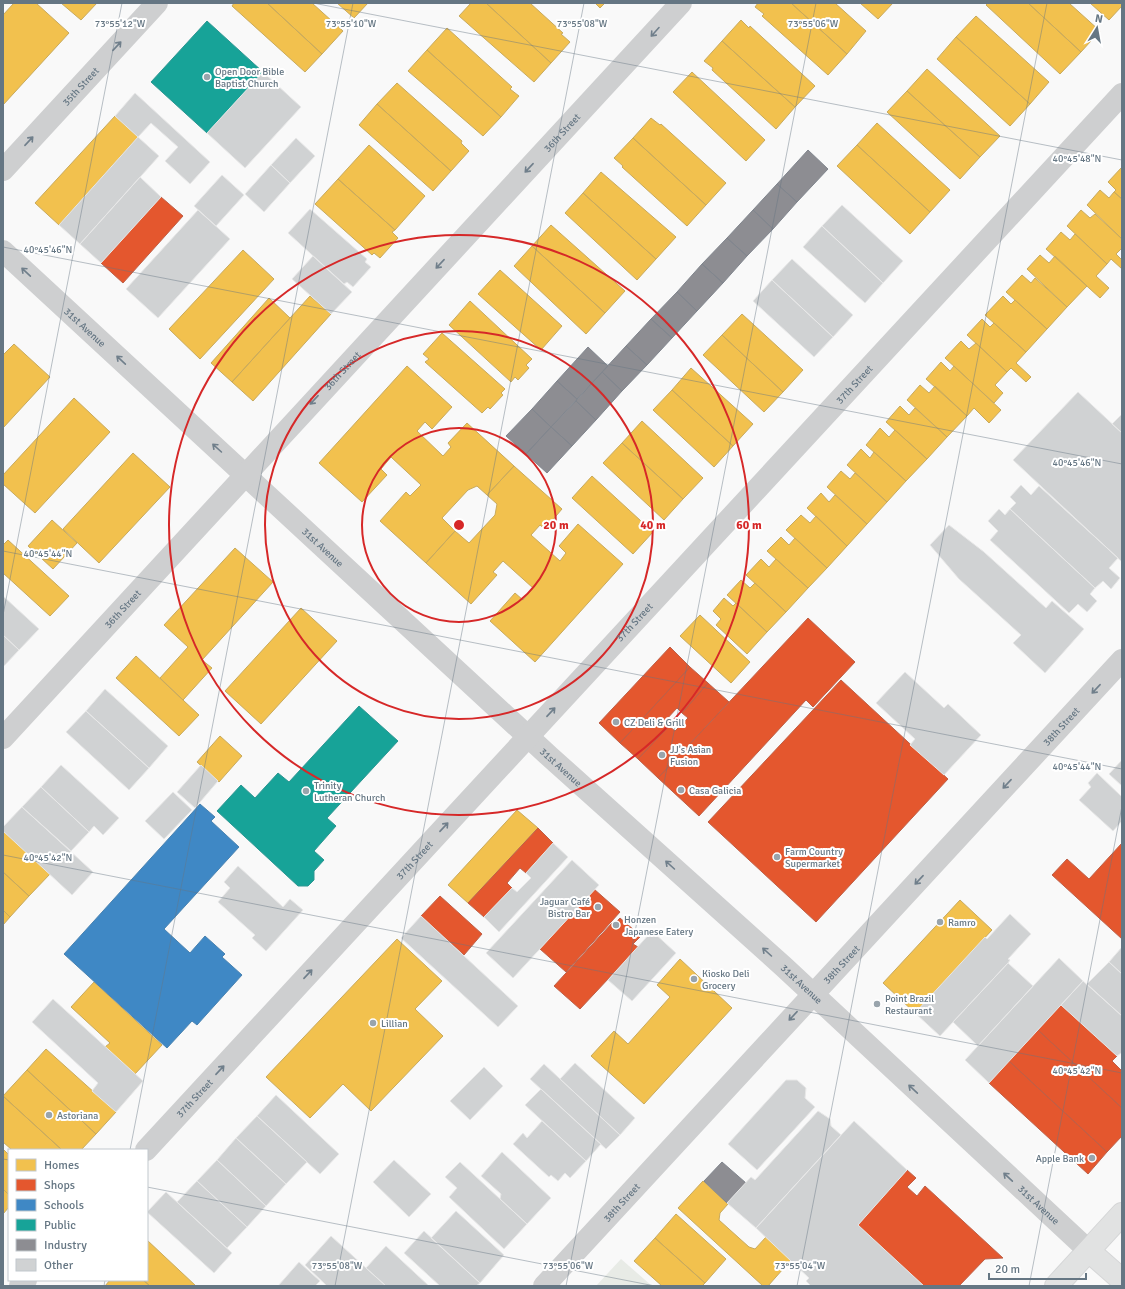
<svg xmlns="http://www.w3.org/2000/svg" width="1125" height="1289" font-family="Signika,sans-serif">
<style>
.green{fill:#e8ebe6}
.homes{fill:#f2c14e;stroke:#c8aa5e}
.shops{fill:#e4572e;stroke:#be6048}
.schools{fill:#3f88c5;stroke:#4a83b1}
.public{fill:#17a398;stroke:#2e9692}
.industry{fill:#8d8d92;stroke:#81868e}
.building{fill:#d0d2d3;stroke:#e8e8e8}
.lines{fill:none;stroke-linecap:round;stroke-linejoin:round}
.secondary-casing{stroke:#d5d6d7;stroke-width:24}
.street{stroke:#cecfd0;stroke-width:22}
.secondary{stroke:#e1e2e2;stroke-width:22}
.oneway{stroke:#707f8b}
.ticks{fill:none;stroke:#657683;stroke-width:1;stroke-opacity:0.45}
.ring{fill:none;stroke:#d62828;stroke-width:2}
.poi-dot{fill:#99a4ac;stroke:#fff;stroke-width:1.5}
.labels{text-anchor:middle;stroke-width:4;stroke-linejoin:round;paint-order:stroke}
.poi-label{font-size:10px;fill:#657683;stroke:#fff;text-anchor:start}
.street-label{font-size:10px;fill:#657683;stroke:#fff}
.ticks-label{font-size:10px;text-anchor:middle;fill:#657683;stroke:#fff;stroke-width:4;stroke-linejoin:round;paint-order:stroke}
.centre{fill:#d62828;stroke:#fff;stroke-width:2}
.ring-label{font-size:12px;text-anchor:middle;font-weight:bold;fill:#d62828;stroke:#fff;stroke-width:4;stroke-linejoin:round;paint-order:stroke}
</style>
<rect width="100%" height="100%" fill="#f9f9f9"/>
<path class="green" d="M 621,1259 L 652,1286 L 596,1286 Z"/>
<path class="homes" d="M 14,3 L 36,3 L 69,33 L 3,105 L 3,15 Z
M 61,3 L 97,3 L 81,20 Z
M 234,3 L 267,3 L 322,54 L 305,72 L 232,6 Z
M 267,3 L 312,3 L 343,31 L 322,54 Z
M 337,3 L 368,3 L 354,18 Z
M 471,3 L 486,3 L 551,63 L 534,82 L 459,16 Z
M 486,3 L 530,3 L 563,33 L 561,34 L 570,42 L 551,63 Z
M 595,3 L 605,3 L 600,8 Z
M 758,3 L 791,3 L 847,54 L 828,75 L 762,16 L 764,14 L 755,7 Z
M 791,3 L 835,3 L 866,31 L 847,54 Z
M 860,3 L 893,3 L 878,19 Z
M 988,3 L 1028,3 L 1081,52 L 1060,74 L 986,5 Z
M 1028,3 L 1069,3 L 1100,31 L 1081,52 Z
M 1090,3 L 1122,3 L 1122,6 L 1109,20 Z
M 976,16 L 1049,82 L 1030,104 L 956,37 Z
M 741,20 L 749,28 L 750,26 L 815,86 L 795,107 L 722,41 Z
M 447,28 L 512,87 L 510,89 L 519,96 L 501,117 L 427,50 Z
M 956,37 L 1030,104 L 1010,126 L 937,59 Z
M 722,41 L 795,107 L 776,129 L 712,70 L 713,68 L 704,61 Z
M 427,50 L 501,117 L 483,136 L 408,71 Z
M 927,69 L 1000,136 L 980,157 L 907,91 Z
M 692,72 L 765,140 L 746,161 L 673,92 Z
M 397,83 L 462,141 L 461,143 L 469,151 L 451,171 L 377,104 Z
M 907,91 L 980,157 L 960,179 L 887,112 Z
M 377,104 L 451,171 L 433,191 L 359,125 Z
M 115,116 L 138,137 L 59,225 L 35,203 Z
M 651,118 L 660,125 L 661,124 L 726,183 L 706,205 L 633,138 Z
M 877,123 L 950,190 L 930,212 L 857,145 Z
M 633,138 L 706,205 L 687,226 L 622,167 L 623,166 L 614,158 Z
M 369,145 L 425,196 L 395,230 L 338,179 Z
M 857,145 L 930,212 L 910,234 L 837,166 Z
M 1122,167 L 1122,199 L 1114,192 L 1116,190 L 1108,182 Z
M 601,172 L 676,237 L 656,259 L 583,193 Z
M 338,179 L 395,230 L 392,232 L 398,238 L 380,258 L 374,253 L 372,255 L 315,204 Z
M 1100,190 L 1109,198 L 1114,192 L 1122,199 L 1122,239 L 1087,205 Z
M 583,193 L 656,259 L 637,280 L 565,213 Z
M 1081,210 L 1090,218 L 1095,214 L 1122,239 L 1122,248 L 1116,254 L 1122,260 L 1122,269 L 1111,259 L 1107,264 L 1067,226 Z
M 551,225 L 625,291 L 605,313 L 532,246 Z
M 1061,232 L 1070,240 L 1075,234 L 1107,264 L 1096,276 L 1109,288 L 1100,298 L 1046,249 Z
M 532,246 L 605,313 L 586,334 L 514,266 Z
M 243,250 L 274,279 L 200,359 L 169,329 Z
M 1040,255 L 1049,263 L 1055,256 L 1087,286 L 1067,307 L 1027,269 Z
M 500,270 L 562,326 L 541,350 L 478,294 Z
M 1022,275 L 1031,283 L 1035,278 L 1067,307 L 1047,329 L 1006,292 Z
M 310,296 L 331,314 L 253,401 L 232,382 Z
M 1003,296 L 1011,304 L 1015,300 L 1047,329 L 1026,352 L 985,315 Z
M 269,298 L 290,318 L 232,382 L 211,363 Z
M 470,301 L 532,359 L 526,365 L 529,368 L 518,380 L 515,377 L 511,382 L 449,325 Z
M 742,314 L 803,370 L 783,392 L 722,335 Z
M 982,319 L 990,327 L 994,323 L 1026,352 L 1016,363 L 1031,377 L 1026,382 L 1011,368 L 1007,372 L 967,335 Z
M 442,333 L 505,389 L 501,393 L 503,395 L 490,409 L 488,407 L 482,413 L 425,362 L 429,359 L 423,354 Z
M 722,335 L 783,392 L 764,412 L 703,355 Z
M 961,341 L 969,349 L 976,343 L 1007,372 L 995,385 L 1003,393 L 994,403 L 945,358 Z
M 14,344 L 50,377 L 3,428 L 3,355 Z
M 941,362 L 950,371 L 954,366 L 1001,410 L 989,423 L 974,408 L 967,416 L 926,379 Z
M 407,366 L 452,407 L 432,429 L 425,422 L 417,431 L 443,456 L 451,447 L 448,443 L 467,423 L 514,466 L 487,495 L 477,486 L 468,490 L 442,518 L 455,531 L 426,563 L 380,521 L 406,492 L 410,496 L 421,485 L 391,457 L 381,469 L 387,475 L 362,502 L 319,463 Z
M 691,368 L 753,424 L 733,446 L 672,390 Z
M 920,385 L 929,393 L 935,386 L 967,416 L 947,437 L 907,400 Z
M 672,390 L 733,446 L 714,467 L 653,410 Z
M 74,398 L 110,432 L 35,513 L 3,484 L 3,475 Z
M 900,406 L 909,415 L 915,408 L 947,437 L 927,459 L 886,422 Z
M 642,421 L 703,478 L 683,499 L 622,443 Z
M 880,428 L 889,437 L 895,430 L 927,459 L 906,481 L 866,445 Z
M 622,443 L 683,499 L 664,520 L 603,463 Z
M 861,449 L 870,458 L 874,452 L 906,481 L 887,502 L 847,465 Z
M 133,453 L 170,487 L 99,563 L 63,529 Z
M 514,466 L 562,509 L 545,529 L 540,525 L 531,535 L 560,561 L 566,553 L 559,546 L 578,524 L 623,564 L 535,662 L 490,621 L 515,593 L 523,600 L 533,588 L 503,561 L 493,572 L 497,575 L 471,604 L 426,563 L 455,531 L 469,543 L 495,515 L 497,504 L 487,495 Z
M 841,471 L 850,479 L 855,473 L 887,502 L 867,524 L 827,487 Z
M 592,476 L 653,532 L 633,554 L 572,498 Z
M 821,493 L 829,502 L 835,495 L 867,524 L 847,546 L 807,508 Z
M 801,515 L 810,523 L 816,516 L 847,546 L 827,568 L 786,530 Z
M 52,520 L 77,543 L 53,569 L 28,546 Z
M 781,537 L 789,545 L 795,538 L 827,568 L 808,588 L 767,551 Z
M 8,540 L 69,596 L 50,616 L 3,573 L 3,545 Z
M 235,548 L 273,582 L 202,660 L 212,668 L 183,700 L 160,678 L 188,647 L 164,625 Z
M 761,559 L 769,567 L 776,559 L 808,588 L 786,612 L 746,575 Z
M 741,580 L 750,588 L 755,583 L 786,612 L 767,632 L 727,595 Z
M 724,598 L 733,606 L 736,603 L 767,632 L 747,654 L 716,625 L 721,619 L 713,611 Z
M 301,608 L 337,641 L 261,724 L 225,691 Z
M 700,615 L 750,662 L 731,683 L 680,636 Z
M 136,656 L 199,715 L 179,736 L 116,678 Z
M 220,736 L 242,756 L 219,782 L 197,762 Z
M 517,810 L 538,828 L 468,903 L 448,885 Z
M 3,831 L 50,874 L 29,896 L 3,872 Z
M 3,872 L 29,896 L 10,917 L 3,910 Z
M 960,900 L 992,930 L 915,1013 L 883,983 Z
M 3,910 L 10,917 L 3,925 Z
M 397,939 L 442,981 L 415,1009 L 443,1036 L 371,1111 L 343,1084 L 310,1118 L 266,1077 Z
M 680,959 L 732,1008 L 644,1104 L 591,1056 L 614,1031 L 628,1044 L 670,997 L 657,985 Z
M 94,982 L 162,1045 L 135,1074 L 105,1047 L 110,1043 L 71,1007 Z
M 46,1049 L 116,1112 L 96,1134 L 27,1070 Z
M 27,1070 L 96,1134 L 81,1150 L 62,1150 L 3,1096 Z
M 3,1096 L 62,1150 L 12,1150 L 3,1142 Z
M 3,1149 L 9,1155 L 9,1195 L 3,1189 Z
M 703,1181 L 728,1204 L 720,1213 L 719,1220 L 749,1247 L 755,1249 L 766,1237 L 791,1260 L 768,1286 L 763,1286 L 678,1208 Z
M 3,1189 L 9,1195 L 9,1207 L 3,1214 Z
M 676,1214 L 726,1259 L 705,1283 L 655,1238 Z
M 655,1238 L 705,1283 L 702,1286 L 662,1286 L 634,1261 Z
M 147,1240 L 196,1286 L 150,1286 L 143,1280 L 147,1280 Z
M 110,1280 L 143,1280 L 150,1286 L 105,1286 Z"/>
<path class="shops" d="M 161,197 L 183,216 L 123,283 L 101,263 Z
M 808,618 L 855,662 L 813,707 L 806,700 L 699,816 L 658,778 Z
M 670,647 L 690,667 L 620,743 L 599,723 Z
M 690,667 L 708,683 L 682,713 L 677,708 L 665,721 L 669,726 L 638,759 L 620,743 Z
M 841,680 L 948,779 L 816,922 L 708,822 Z
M 708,683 L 729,702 L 658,778 L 638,759 L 669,726 L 675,731 L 688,718 L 682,713 Z
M 538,828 L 553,843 L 526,873 L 520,868 L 507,883 L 512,888 L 484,917 L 468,903 Z
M 1122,843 L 1122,939 L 1052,875 L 1067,859 L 1089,879 Z
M 594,889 L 620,912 L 566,972 L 540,949 Z
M 440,896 L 482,934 L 464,955 L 421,916 Z
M 620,918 L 641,936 L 633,944 L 638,947 L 580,1009 L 554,986 L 612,923 L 614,924 Z
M 1061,1005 L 1117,1056 L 1112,1061 L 1122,1071 L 1122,1108 L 1038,1030 Z
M 1038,1030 L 1122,1108 L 1122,1136 L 1107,1152 L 1009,1061 Z
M 1009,1061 L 1107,1152 L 1088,1174 L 989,1083 Z
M 907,1170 L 916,1178 L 907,1187 L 917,1196 L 925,1186 L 1003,1258 L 985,1259 L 959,1286 L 924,1286 L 858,1225 Z"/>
<path class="schools" d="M 200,804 L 215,817 L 211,821 L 239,847 L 164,929 L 190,953 L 205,936 L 225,954 L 222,957 L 242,975 L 197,1025 L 192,1021 L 167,1048 L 64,954 Z"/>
<path class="public" d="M 207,21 L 263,72 L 207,133 L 151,82 Z
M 359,706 L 398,741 L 327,818 L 336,826 L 314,851 L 324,860 L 314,871 L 314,880 L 308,886 L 298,886 L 217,811 L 241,785 L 255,798 L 278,773 L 289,782 Z"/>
<path class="industry" d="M 808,150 L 828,169 L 797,202 L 777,184 Z
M 777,184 L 797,202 L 773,229 L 753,210 Z
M 753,210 L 773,229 L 747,256 L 727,238 Z
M 727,238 L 747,256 L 723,283 L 702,264 Z
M 702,264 L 723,283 L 697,311 L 677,292 Z
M 677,292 L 697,311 L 672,338 L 651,319 Z
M 651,319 L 672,338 L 647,365 L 626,346 Z
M 626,346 L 647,365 L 622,391 L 602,372 Z
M 588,347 L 608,366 L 577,399 L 557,381 Z
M 602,372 L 622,391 L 596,420 L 576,401 Z
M 557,381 L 577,399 L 551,427 L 532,409 Z
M 576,401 L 596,420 L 572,446 L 551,427 Z
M 532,409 L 551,427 L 526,454 L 506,436 Z
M 551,427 L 572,446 L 547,473 L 526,454 Z
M 722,1162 L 746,1183 L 727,1203 L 704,1181 Z"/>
<path class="building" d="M 263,72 L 301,107 L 245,168 L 207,133 Z
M 135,93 L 210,162 L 190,184 L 165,161 L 178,147 L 151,123 L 138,137 L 115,116 Z
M 138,137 L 159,156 L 80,244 L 59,225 Z
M 296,138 L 315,156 L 290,183 L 271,165 Z
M 271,165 L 290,183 L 264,212 L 245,194 Z
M 222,175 L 244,195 L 216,226 L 194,206 Z
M 140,177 L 161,197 L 101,263 L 80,244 Z
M 842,205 L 903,261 L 883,283 L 822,226 Z
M 310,209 L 367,259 L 365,262 L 371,267 L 353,287 L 347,282 L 344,284 L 288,233 Z
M 198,210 L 230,239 L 158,318 L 126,289 Z
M 822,226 L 883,283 L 865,303 L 803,247 Z
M 313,256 L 352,292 L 331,314 L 292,279 Z
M 792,259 L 853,315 L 833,337 L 772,280 Z
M 772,280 L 833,337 L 814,357 L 753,301 Z
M 1078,392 L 1122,433 L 1122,562 L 1013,460 Z
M 1122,414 L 1122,433 L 1112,424 Z
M 1021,485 L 1031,495 L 1039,486 L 1118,558 L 1109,568 L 1120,578 L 1111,589 L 1103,581 L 1095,588 L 1010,509 L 1016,503 L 1010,497 Z
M 999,509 L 1005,515 L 1010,509 L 1095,588 L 1090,594 L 1097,601 L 1087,612 L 1078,604 L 1069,613 L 990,540 L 998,531 L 988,521 Z
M 949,525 L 984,552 L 1046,608 L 1052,601 L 1084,629 L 1045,673 L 1013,643 L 1021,635 L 959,579 L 930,545 Z
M 3,596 L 39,629 L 19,650 L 3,635 Z
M 3,635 L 19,650 L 3,667 Z
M 905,672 L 944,708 L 948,704 L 981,735 L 944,775 L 910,745 L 915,739 L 876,703 Z
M 105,689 L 168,746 L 149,768 L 86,711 Z
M 86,711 L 149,768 L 129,790 L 66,732 Z
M 1122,760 L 1122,786 L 1109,774 Z
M 61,765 L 119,818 L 103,835 L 94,826 L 89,832 L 41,787 Z
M 201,765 L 218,781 L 195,808 L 177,792 Z
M 1097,773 L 1122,797 L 1122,821 L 1113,831 L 1079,800 L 1091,787 L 1088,783 Z
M 41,787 L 89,832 L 71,851 L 22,807 Z
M 173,792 L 192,810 L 164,839 L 145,821 Z
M 22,807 L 93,872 L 72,895 L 3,831 L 3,827 Z
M 553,843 L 568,857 L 499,932 L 484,917 L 512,888 L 517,892 L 531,878 L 526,873 Z
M 572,860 L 599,885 L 513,978 L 486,953 Z
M 238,866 L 283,907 L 290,899 L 303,910 L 266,951 L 252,938 L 255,935 L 218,902 L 230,888 L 224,882 Z
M 1010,914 L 1031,934 L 1008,959 L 1010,960 L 1008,963 L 940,1036 L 915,1013 L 985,937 L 987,939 Z
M 421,916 L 518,1006 L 498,1027 L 401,938 Z
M 652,931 L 676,953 L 632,1001 L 608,980 Z
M 1122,947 L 1122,974 L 1109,962 Z
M 1059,958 L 1083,981 L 989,1083 L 965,1060 Z
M 1109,962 L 1122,974 L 1122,1016 L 1087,984 Z
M 1008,963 L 1033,986 L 978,1046 L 953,1022 Z
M 1083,981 L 1122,1016 L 1122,1054 L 1121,1053 L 1117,1056 L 1061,1005 Z
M 53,999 L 143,1081 L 116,1112 L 92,1091 L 98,1083 L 32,1022 Z
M 575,1063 L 635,1118 L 620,1135 L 560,1079 Z
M 544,1064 L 620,1135 L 606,1149 L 530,1079 Z
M 484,1067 L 503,1086 L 470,1120 L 450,1101 Z
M 786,1080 L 797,1080 L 806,1088 L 805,1098 L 815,1107 L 757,1170 L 728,1144 Z
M 541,1089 L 601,1144 L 586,1161 L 525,1105 Z
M 276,1095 L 339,1154 L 320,1174 L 257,1116 Z
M 818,1111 L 830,1119 L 831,1126 L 841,1135 L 756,1228 L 727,1203 L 751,1177 L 755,1180 Z
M 257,1116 L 307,1162 L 286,1184 L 236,1138 Z
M 542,1121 L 586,1161 L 570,1178 L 565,1173 L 558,1181 L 551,1175 L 549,1177 L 513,1144 L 523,1133 L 527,1138 Z
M 854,1121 L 907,1170 L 858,1225 L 924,1286 L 811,1286 L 806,1281 L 809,1278 L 756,1228 Z
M 236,1138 L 286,1184 L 266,1206 L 217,1160 Z
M 502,1152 L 551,1198 L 527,1224 L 500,1199 L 501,1194 L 481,1176 Z
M 217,1160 L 266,1206 L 247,1227 L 197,1181 Z
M 394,1160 L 431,1194 L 409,1217 L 373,1182 Z
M 460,1162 L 527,1224 L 504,1249 L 449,1197 L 457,1188 L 445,1177 Z
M 197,1181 L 247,1227 L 227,1248 L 177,1202 Z
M 166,1192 L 232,1253 L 214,1273 L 147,1212 Z
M 456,1211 L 504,1255 L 480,1283 L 431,1238 Z
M 424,1231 L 480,1283 L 476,1286 L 440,1286 L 404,1253 Z
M 331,1236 L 366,1268 L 386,1286 L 327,1286 L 305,1265 Z
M 386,1246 L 429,1286 L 386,1286 L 366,1268 Z
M 299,1262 L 320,1281 L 315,1286 L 278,1286 Z"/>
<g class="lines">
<g class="secondary-casing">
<path id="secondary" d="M 1089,1251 L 1122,1280
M 1056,1286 L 1122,1214"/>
</g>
<g class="street">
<path id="s1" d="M 3,170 L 157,3"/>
<path id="s2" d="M 3,251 L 549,756 L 784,967 L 1089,1251"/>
<path id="s3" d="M 3,738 L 681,3"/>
<path id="s4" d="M 146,1150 L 1122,94"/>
<path d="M 20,1286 L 26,1280"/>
<path id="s5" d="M 544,1286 L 1122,660"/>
</g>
<use href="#secondary" class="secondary"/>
</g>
<defs><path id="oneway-shaft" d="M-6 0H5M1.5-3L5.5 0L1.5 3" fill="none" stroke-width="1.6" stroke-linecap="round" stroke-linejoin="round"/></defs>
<g class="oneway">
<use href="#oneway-shaft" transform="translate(655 32) rotate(132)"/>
<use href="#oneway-shaft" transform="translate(117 46) rotate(-47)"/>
<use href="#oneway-shaft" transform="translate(29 141) rotate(-47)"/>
<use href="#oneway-shaft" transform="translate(529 168) rotate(133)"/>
<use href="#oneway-shaft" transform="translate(440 264) rotate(133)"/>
<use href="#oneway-shaft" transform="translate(26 272) rotate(-137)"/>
<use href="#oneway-shaft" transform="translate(121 360) rotate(-137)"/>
<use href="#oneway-shaft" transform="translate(314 400) rotate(133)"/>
<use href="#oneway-shaft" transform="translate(217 448) rotate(-138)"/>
<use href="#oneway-shaft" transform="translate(1096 689) rotate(133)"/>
<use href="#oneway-shaft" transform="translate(551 712) rotate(-47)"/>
<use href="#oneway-shaft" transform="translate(1007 784) rotate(133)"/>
<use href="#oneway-shaft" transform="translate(444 827) rotate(-47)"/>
<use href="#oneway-shaft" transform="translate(670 865) rotate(-138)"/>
<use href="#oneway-shaft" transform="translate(919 880) rotate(133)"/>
<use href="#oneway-shaft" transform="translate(767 952) rotate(-138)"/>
<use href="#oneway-shaft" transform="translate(308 974) rotate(-47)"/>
<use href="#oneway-shaft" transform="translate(793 1016) rotate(133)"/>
<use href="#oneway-shaft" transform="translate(220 1070) rotate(-47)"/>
<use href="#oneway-shaft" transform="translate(913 1089) rotate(-137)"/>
<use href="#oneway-shaft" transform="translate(1008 1177) rotate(-137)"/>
</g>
<path class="ticks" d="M 313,3 L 1122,160M 3,247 L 1122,464M 3,551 L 1122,769M 3,615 L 122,3M 3,855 L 1122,1073M 130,1150 L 353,3M 3,1159 L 9,1160M 147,1187 L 655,1286M 104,1286 L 105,1280M 335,1286 L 584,3M 566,1286 L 816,3M 797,1286 L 1047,3M 1029,1286 L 1122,806"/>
<g class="ring">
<circle cx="459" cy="525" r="97"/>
<circle cx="459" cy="525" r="194"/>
<circle cx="459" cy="525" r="290"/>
</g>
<g class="poi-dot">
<circle cx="207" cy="77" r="4"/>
<circle cx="616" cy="722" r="4"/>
<circle cx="662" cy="755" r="4"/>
<circle cx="681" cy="790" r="4"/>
<circle cx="306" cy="791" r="4"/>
<circle cx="777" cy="857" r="4"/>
<circle cx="598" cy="907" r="4"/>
<circle cx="940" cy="922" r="4"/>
<circle cx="616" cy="925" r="4"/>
<circle cx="694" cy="979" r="4"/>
<circle cx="877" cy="1004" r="4"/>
<circle cx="373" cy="1023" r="4"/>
<circle cx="49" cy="1115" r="4"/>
<circle cx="1092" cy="1158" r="4"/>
</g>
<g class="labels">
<g class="poi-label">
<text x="215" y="75">Open Door Bible<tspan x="215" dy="12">Baptist Church</tspan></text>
<text x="624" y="726">CZ Deli &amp; Grill</text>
<text x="670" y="753">JJ's Asian<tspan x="670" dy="12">Fusion</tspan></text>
<text x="314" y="789">Trinity<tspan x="314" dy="12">Lutheran Church</tspan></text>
<text x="689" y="794">Casa Galicia</text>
<text x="785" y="855">Farm Country<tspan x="785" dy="12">Supermarket</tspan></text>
<text x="590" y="905" text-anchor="end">Jaguar Café<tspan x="590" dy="12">Bistro Bar</tspan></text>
<text x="624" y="923">Honzen<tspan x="624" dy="12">Japanese Eatery</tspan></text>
<text x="948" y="926">Ramro</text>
<text x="702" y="977">Kiosko Deli<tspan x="702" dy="12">Grocery</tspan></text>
<text x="885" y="1002">Point Brazil<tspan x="885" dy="12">Restaurant</tspan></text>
<text x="381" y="1027">Lillian</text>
<text x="57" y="1119">Astoriana</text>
<text x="1084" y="1162" text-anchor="end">Apple Bank</text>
</g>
<g class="street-label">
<text dy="4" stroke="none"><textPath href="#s1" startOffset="114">35th Street</textPath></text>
<text dy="4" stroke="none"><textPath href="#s3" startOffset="824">36th Street</textPath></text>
<text dy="4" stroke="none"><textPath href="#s2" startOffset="112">31st Avenue</textPath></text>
<text dy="4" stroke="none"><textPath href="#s3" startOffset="500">36th Street</textPath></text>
<text dy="4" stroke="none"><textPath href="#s4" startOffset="1043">37th Street</textPath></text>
<text dy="4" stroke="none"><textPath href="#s2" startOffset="436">31st Avenue</textPath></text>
<text dy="4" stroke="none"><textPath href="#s3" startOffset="176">36th Street</textPath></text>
<text dy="4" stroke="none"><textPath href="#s4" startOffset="719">37th Street</textPath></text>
<text dy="4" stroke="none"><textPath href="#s5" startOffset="762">38th Street</textPath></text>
<text dy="4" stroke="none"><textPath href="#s2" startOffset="760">31st Avenue</textPath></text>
<text dy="4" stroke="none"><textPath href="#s4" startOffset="395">37th Street</textPath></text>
<text dy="4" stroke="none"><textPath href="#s5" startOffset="438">38th Street</textPath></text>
<text dy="4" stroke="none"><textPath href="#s2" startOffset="1084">31st Avenue</textPath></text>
<text dy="4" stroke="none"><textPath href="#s4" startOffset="71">37th Street</textPath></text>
<text dy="4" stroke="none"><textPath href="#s5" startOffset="114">38th Street</textPath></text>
<text dy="4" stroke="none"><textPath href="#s2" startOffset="1408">31st Avenue</textPath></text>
</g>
</g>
<g class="ticks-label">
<text x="120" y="27">73°55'12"W</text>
<text x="351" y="27">73°55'10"W</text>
<text x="582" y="27">73°55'08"W</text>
<text x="813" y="27">73°55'06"W</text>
<text x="1077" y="162">40°45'48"N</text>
<text x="48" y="253">40°45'46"N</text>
<text x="1077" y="466">40°45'46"N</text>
<text x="48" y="557">40°45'44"N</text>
<text x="1077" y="770">40°45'44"N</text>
<text x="48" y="861">40°45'42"N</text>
<text x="1077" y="1074">40°45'42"N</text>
<text x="337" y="1269">73°55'08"W</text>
<text x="568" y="1269">73°55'06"W</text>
<text x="800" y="1269">73°55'04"W</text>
</g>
<circle cx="459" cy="525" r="6" class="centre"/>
<g class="ring-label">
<text x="556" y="529">20 m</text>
<text x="653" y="529">40 m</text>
<text x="749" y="529">60 m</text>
</g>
<rect width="1125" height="1289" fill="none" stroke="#657683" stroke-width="8"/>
<rect x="8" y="1149" width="140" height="132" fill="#ffffff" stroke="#c1c8cd"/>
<rect x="16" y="1159" width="20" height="12" fill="#f2c14e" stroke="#c1c8cd"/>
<text x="44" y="1169" font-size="12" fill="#657683">Homes</text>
<rect x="16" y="1179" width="20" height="12" fill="#e4572e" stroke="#c1c8cd"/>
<text x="44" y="1189" font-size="12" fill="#657683">Shops</text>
<rect x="16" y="1199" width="20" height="12" fill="#3f88c5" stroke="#c1c8cd"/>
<text x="44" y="1209" font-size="12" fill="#657683">Schools</text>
<rect x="16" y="1219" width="20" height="12" fill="#17a398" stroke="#c1c8cd"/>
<text x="44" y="1229" font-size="12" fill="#657683">Public</text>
<rect x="16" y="1239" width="20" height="12" fill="#8d8d92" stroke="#c1c8cd"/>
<text x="44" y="1249" font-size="12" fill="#657683">Industry</text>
<rect x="16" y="1259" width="20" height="12" fill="#d0d2d3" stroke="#c1c8cd"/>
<text x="44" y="1269" font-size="12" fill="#657683">Other</text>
<g transform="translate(1097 28) rotate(11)" stroke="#ffffff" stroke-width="3" paint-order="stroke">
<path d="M0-3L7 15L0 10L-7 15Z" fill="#657683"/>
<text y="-6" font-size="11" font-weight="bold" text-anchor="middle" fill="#657683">N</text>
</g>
<path d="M989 1273v6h97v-6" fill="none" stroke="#657683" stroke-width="2"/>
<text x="995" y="1273" font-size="12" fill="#657683" stroke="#ffffff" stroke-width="3" paint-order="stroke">20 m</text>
</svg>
